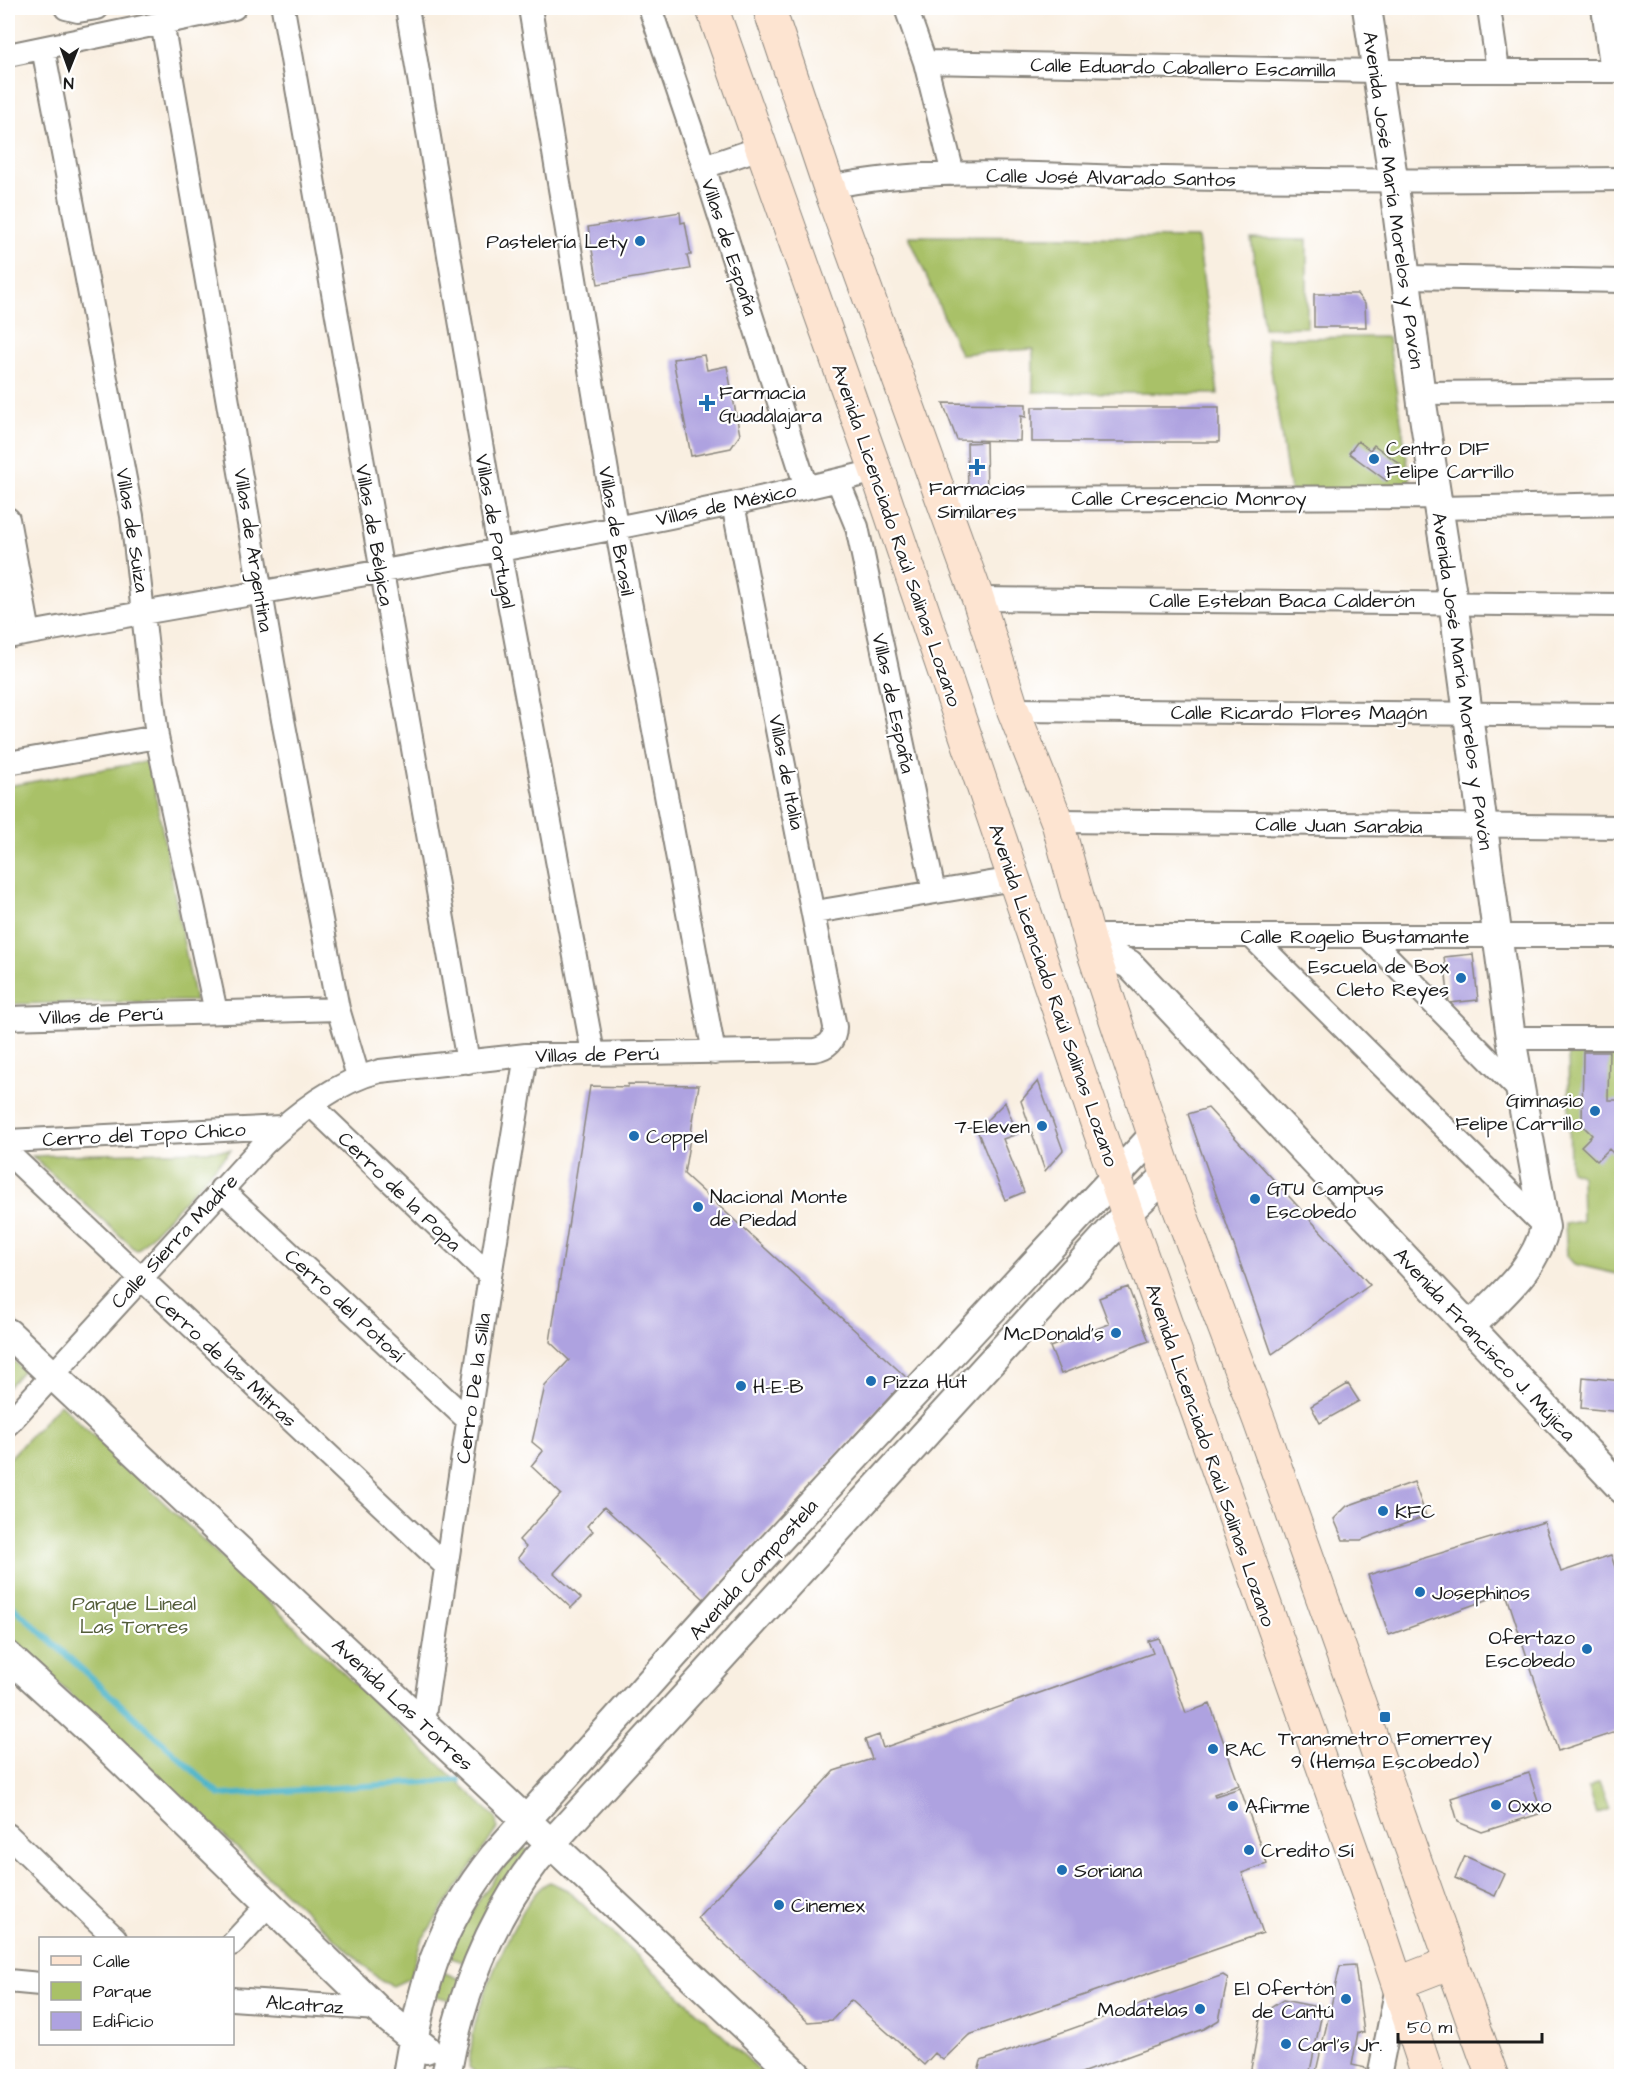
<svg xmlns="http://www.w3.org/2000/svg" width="1629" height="2084" font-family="'Architects Daughter',sans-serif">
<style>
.green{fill:#a9c167;stroke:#626e42;stroke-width:1.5}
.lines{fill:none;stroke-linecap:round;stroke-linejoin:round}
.stream{stroke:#49b3c8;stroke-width:6}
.building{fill:#aea2e0}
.minor-casing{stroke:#8a867e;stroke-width:26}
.tertiary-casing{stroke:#8a867e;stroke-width:32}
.secondary-casing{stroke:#8a867e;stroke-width:34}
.minor{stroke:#fff;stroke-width:22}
.tertiary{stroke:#fff;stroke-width:28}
.secondary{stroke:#fde4d1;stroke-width:32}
.poi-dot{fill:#1f6fb2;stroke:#fff;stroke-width:2}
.labels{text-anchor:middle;stroke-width:4.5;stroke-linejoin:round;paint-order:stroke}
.street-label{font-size:20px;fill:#1c1c1c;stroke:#fff}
.poi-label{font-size:20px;fill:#1c1c1c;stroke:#fff;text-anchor:start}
.park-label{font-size:20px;fill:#545e3a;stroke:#fff}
</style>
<rect width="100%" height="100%" fill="#fff"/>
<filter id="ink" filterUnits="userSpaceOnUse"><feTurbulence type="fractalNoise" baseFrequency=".0167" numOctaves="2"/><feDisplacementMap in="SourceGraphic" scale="12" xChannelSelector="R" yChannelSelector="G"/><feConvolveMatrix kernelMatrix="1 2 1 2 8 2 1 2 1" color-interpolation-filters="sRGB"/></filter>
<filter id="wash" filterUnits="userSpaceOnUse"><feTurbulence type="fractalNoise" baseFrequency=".008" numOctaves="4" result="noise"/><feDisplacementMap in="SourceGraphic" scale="24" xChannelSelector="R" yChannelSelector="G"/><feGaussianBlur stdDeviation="1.35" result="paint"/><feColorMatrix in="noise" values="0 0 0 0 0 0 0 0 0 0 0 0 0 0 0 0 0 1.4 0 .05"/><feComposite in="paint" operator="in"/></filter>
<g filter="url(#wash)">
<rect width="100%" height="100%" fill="#f9efe1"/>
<path class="green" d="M 909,236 L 1198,238 L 1218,394 L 1033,392 L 1033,349 L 960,354 Z
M 1251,239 L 1307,240 L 1307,327 L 1264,328 Z
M 1388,337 L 1412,492 L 1290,491 L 1266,338 Z
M 149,761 L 195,1001 L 8,1004 L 8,786 Z
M 1568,1049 L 1621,1051 L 1621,1275 L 1574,1264 L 1567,1256 L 1565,1224 L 1582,1221 L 1581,1175 L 1570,1171 Z
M 231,1150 L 137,1251 L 32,1156 Z
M 8,1355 L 23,1370 L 8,1387 Z
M 60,1404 L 496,1818 L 497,1829 L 421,1941 L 410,1978 L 393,1986 L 381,1981 L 8,1637 L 8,1460 Z
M 1599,1782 L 1609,1809 L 1596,1814 L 1588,1788 Z
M 520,1844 L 528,1851 L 469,1964 L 446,1956 L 480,1898 Z
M 550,1882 L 567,1890 L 766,2076 L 479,2076 L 469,2067 C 471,2051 472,2035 476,2020 C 483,1993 524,1889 550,1882 Z
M 440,1971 L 462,1980 L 454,2001 L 435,1996 Z"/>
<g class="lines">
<path class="stream" d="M 8,1602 L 220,1795 L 459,1780"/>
</g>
<g id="blocks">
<path class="building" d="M 680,212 L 681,223 L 685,222 L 691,255 L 687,255 L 690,269 L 598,284 L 588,227 Z
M 1314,294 L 1357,294 L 1365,304 L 1366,327 L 1314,327 Z
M 704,355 L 707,370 L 727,366 L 740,435 L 731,448 L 691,456 L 673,359 Z
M 943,403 L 1026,404 L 1026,417 L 1021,416 L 1020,441 L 957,440 Z
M 1032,407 L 1219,407 L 1219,442 L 1032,442 Z
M 1358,441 L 1370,450 L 1374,445 L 1400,464 L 1387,481 L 1349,453 Z
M 986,442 L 987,492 L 968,492 L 967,443 Z
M 1473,954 L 1478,1000 L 1449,1003 L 1444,957 Z
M 1583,1052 L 1609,1052 L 1608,1100 L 1622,1100 L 1622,1162 L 1609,1149 L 1597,1161 L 1581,1146 L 1592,1135 L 1582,1125 Z
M 1038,1081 L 1063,1150 L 1045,1171 L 1021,1101 Z
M 628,1084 L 699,1085 L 684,1174 L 907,1378 L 705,1600 L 604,1507 L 587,1526 L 593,1531 L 554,1573 L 581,1598 L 571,1608 L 518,1558 L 526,1547 L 519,1540 L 561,1494 L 531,1466 L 543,1451 L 532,1442 L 545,1386 L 569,1360 L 550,1342 L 590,1086 L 628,1087 Z
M 1005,1102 L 1017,1134 L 1003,1139 L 1024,1192 L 1005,1200 L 977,1130 Z
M 1208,1108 L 1370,1285 L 1272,1354 L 1188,1114 Z
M 1128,1287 L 1149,1341 L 1061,1374 L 1050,1347 L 1109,1324 L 1099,1298 Z
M 1583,1377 L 1622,1381 L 1622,1412 L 1581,1408 Z
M 1348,1384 L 1359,1401 L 1320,1423 L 1311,1406 Z
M 1414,1482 L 1426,1516 L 1361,1540 L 1343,1540 L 1334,1519 L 1347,1506 Z
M 1544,1522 L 1561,1572 L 1611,1555 L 1622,1588 L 1622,1730 L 1558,1751 L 1506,1593 L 1389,1635 L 1368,1575 Z
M 1159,1638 L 1186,1713 L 1210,1704 L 1239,1785 L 1214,1794 L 1215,1796 L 1240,1788 L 1267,1864 L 1242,1873 L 1263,1933 L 969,2035 L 943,2060 L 935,2053 L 924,2065 L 851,2000 L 832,2020 L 808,2022 L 697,1918 L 834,1771 L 872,1759 L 865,1740 L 879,1735 L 883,1748 L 1153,1653 L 1148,1641 Z
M 1529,1773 L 1542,1813 L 1482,1832 L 1458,1822 L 1451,1798 Z
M 1465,1856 L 1505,1874 L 1495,1896 L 1455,1878 Z
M 1355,1965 L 1364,2033 L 1358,2032 L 1352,2065 L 1366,2068 L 1364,2076 L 1315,2076 L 1340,1966 Z
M 1223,1975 L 1228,1978 L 1219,2020 L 1204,2029 L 1073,2076 L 977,2076 L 981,2061 Z
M 1283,2000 L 1323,2008 L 1309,2076 L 1266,2076 L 1250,2074 L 1261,2014 Z"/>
</g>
</g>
<g filter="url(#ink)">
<use href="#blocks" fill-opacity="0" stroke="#8a867e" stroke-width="1.5"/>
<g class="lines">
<g class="minor-casing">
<path id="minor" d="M 66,8 L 78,11 L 97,8
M 283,8 L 468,1062
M 407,8 L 499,549 L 593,1053
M 530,8 L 616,526 L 714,1053
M 650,8 L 704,167 L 806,487
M 906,8 L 925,62 L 953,174
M 1489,8 L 1498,70
M 1603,8 L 1612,71
M 162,22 L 283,720 L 338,1009 L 358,1076
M 43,48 L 132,516 L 157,737 L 216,1012
M 8,55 L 234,8
M 925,62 L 1376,71 L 1622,71
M 704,167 L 760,148
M 829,187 C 938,164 1053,176 1164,178 C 1317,181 1469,181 1622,179
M 1406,277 L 1622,281
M 1421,393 L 1622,391
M 838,481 L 857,527 L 934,892
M 942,499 L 1436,497
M 1438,508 L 1622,504
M 8,519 L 29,633
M 978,599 L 1622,605
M 8,637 C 297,584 590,541 876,471
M 1013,710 L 1622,715
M 8,763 L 157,737
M 1057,821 L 1622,827
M 815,912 L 1014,879
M 1089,936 L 1622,936
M 1251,936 L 1545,1227
M 1367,936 L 1520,1091
M 8,1018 L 338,1009
M 1511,1038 L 1622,1038
M 311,1105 L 490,1276
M 8,1141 L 281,1127
M 8,1153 L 446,1566
M 221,1189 L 469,1421
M 8,1424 L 264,1144 C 297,1113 336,1082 380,1071 L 526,1055 L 814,1050 C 827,1048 835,1041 835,1027 L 733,504
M 423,1722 L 490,1276 L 526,1055
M 8,1835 L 115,1938
M 232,1944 L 270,1903
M 8,1981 L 40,1984
M 232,1999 L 377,2009
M 1379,2076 L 1397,1987"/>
</g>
<g class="tertiary-casing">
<path id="tertiary" d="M 1367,8 L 1392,171 L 1422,404 L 1453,601 L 1511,1038 L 1545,1227 C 1535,1270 1499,1297 1469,1328
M 1092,949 L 1129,964 L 1622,1489
M 8,1333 L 798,2076
M 8,1656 L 96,1736 L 377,2009 L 426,2049
M 407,2076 C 421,1988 437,1927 494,1856 L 745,1576 L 1153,1136
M 446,2076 C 459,2000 489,1921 537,1859 L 1127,1213 L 1167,1175"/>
</g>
<g class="secondary-casing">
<path id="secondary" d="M 712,8 L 876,471 L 1127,1213 L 1371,1904 L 1428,2076
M 769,8 L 829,187 L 978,599 L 1013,710 L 1057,821 L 1092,949 L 1172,1190 L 1259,1420 L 1492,2076
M 1398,1983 L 1452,1962"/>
</g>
<use href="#minor" class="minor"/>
<use href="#tertiary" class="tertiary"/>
<use href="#secondary" class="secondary"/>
</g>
</g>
<g class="poi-dot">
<circle cx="640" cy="241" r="6"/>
<path d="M704 394h6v6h6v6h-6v6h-6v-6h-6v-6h6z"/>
<circle cx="1374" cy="459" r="6"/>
<path d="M974 458h6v6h6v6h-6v6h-6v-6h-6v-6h6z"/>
<circle cx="1461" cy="978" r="6"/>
<circle cx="1595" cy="1111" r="6"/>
<circle cx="1042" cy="1126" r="6"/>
<circle cx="634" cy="1136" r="6"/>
<circle cx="1255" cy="1199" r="6"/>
<circle cx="698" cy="1207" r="6"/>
<circle cx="1116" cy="1333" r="6"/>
<circle cx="871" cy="1381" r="6"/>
<circle cx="741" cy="1386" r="6"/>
<circle cx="1383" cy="1511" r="6"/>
<circle cx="1420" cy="1592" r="6"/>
<circle cx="1587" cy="1649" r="6"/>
<rect x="1379" y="1711" width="12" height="12" rx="3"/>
<circle cx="1213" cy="1749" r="6"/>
<circle cx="1496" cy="1805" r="6"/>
<circle cx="1233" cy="1806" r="6"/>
<circle cx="1249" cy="1850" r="6"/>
<circle cx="1062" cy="1870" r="6"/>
<circle cx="779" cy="1905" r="6"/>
<circle cx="1346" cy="1999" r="6"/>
<circle cx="1200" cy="2009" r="6"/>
<circle cx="1286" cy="2044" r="6"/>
</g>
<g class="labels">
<g class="street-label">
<text transform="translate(1183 67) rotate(1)" y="7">Calle Eduardo Caballero Escamilla</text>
<text transform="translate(1111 177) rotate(1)" y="7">Calle José Alvarado Santos</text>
<text transform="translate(1394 200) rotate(82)" y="7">Avenida José María Morelos y Pavón</text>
<text transform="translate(730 247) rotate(72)" y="7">Villas de España</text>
<text x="1189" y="505">Calle Crescencio Monroy</text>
<text transform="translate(726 504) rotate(-12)" y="7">Villas de México</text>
<text transform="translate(133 530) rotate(81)" y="7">Villas de Suiza</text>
<text transform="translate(496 531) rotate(80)" y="7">Villas de Portugal</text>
<text transform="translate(617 531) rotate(80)" y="7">Villas de Brasil</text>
<text transform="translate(375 535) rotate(80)" y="7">Villas de Bélgica</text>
<text transform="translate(897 535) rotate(71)" y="7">Avenida Licenciado Raúl Salinas Lozano</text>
<text transform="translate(254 550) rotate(81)" y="7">Villas de Argentina</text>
<text x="1282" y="607">Calle Esteban Baca Calderón</text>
<text transform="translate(1463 681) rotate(82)" y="7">Avenida José María Morelos y Pavón</text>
<text transform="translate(894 703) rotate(78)" y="7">Villas de España</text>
<text x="1299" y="719">Calle Ricardo Flores Magón</text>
<text transform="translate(787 772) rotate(79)" y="7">Villas de Italia</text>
<text transform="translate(1339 825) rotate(1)" y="7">Calle Juan Sarabia</text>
<text x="1355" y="943">Calle Rogelio Bustamante</text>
<text transform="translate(1054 995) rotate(71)" y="7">Avenida Licenciado Raúl Salinas Lozano</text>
<text transform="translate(101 1015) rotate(-2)" y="7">Villas de Perú</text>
<text transform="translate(597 1054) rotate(-1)" y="7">Villas de Perú</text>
<text transform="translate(144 1134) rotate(-3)" y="7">Cerro del Topo Chico</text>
<text transform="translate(400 1191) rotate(44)" y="7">Cerro de la Popa</text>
<text transform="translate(174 1241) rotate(-47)" y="7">Calle Sierra Madre</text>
<text transform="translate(345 1305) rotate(43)" y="7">Cerro del Potosí</text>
<text transform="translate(1485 1344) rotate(47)" y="7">Avenida Francisco J. Mújica</text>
<text transform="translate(226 1360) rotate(43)" y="7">Cerro de las Mitras</text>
<text transform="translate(473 1388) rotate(-82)" y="7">Cerro De la Silla</text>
<text transform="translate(1211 1455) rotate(71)" y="7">Avenida Licenciado Raúl Salinas Lozano</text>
<text transform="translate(753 1569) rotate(-48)" y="7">Avenida Compostela</text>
<text transform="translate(403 1704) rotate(43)" y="7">Avenida Las Torres</text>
<text transform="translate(305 2004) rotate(4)" y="7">Alcatraz</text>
</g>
<g class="poi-label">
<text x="628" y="248" text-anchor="end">Pastelería Lety</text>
<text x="719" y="399">Farmacia<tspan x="719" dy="23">Guadalajara</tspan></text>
<text x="1386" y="455">Centro DIF<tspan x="1386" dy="23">Felipe Carrillo</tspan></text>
<text x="977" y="495" text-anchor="middle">Farmacias<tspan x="977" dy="23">Similares</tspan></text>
<text x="1449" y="973" text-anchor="end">Escuela de Box<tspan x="1449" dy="23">Cleto Reyes</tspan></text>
<text x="1583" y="1107" text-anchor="end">Gimnasio<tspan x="1583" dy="23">Felipe Carrillo</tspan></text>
<text x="1030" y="1133" text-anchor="end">7-Eleven</text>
<text x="646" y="1143">Coppel</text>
<text x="1267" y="1195">GTU Campus<tspan x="1267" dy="23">Escobedo</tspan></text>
<text x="710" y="1203">Nacional Monte<tspan x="710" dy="23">de Piedad</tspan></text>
<text x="1104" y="1340" text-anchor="end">McDonald's</text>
<text x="883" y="1388">Pizza Hut</text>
<text x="753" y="1393">H-E-B</text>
<text x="1395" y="1518">KFC</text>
<text x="1432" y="1599">Josephinos</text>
<text x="1575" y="1644" text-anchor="end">Ofertazo<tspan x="1575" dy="23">Escobedo</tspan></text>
<text x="1385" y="1745" text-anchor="middle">Transmetro Fomerrey<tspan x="1385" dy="23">9 (Hemsa Escobedo)</tspan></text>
<text x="1225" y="1756">RAC</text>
<text x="1508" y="1812">Oxxo</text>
<text x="1245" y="1813">Afirme</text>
<text x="1261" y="1857">Credito Sí</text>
<text x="1074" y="1877">Soriana</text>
<text x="791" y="1912">Cinemex</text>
<text x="1334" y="1995" text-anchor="end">El Ofertón<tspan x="1334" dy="23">de Cantú</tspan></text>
<text x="1188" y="2016" text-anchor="end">Modatelas</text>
<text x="1298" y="2051">Carl's Jr.</text>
</g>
<g class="park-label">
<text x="134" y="1610">Parque Lineal<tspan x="134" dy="23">Las Torres</tspan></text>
</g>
</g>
<rect width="1629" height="2084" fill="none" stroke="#fff" stroke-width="30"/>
<rect x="39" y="1937" width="195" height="108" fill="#ffffff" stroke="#a4a4a4" stroke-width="1.5"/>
<rect x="51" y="1956" width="30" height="9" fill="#fde4d1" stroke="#a4a4a4" stroke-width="1.5"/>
<text x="93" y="1967" font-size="18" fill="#1c1c1c">Calle</text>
<rect x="51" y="1982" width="30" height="18" fill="#a9c167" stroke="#a4a4a4" stroke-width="1.5"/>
<text x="93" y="1997" font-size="18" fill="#1c1c1c">Parque</text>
<rect x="51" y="2012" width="30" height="18" fill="#aea2e0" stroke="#a4a4a4" stroke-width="1.5"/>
<text x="93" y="2027" font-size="18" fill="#1c1c1c">Edificio</text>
<g transform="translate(69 69) rotate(181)" stroke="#ffffff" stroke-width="4.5" paint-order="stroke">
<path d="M0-4.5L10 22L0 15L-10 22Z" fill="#1c1c1c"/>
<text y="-9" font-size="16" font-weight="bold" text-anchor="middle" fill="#1c1c1c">N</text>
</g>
<path d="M1398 2033v9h144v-9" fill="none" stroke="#1c1c1c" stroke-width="3"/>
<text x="1407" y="2033" font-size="18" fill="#1c1c1c" stroke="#ffffff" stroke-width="4.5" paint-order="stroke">50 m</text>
</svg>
